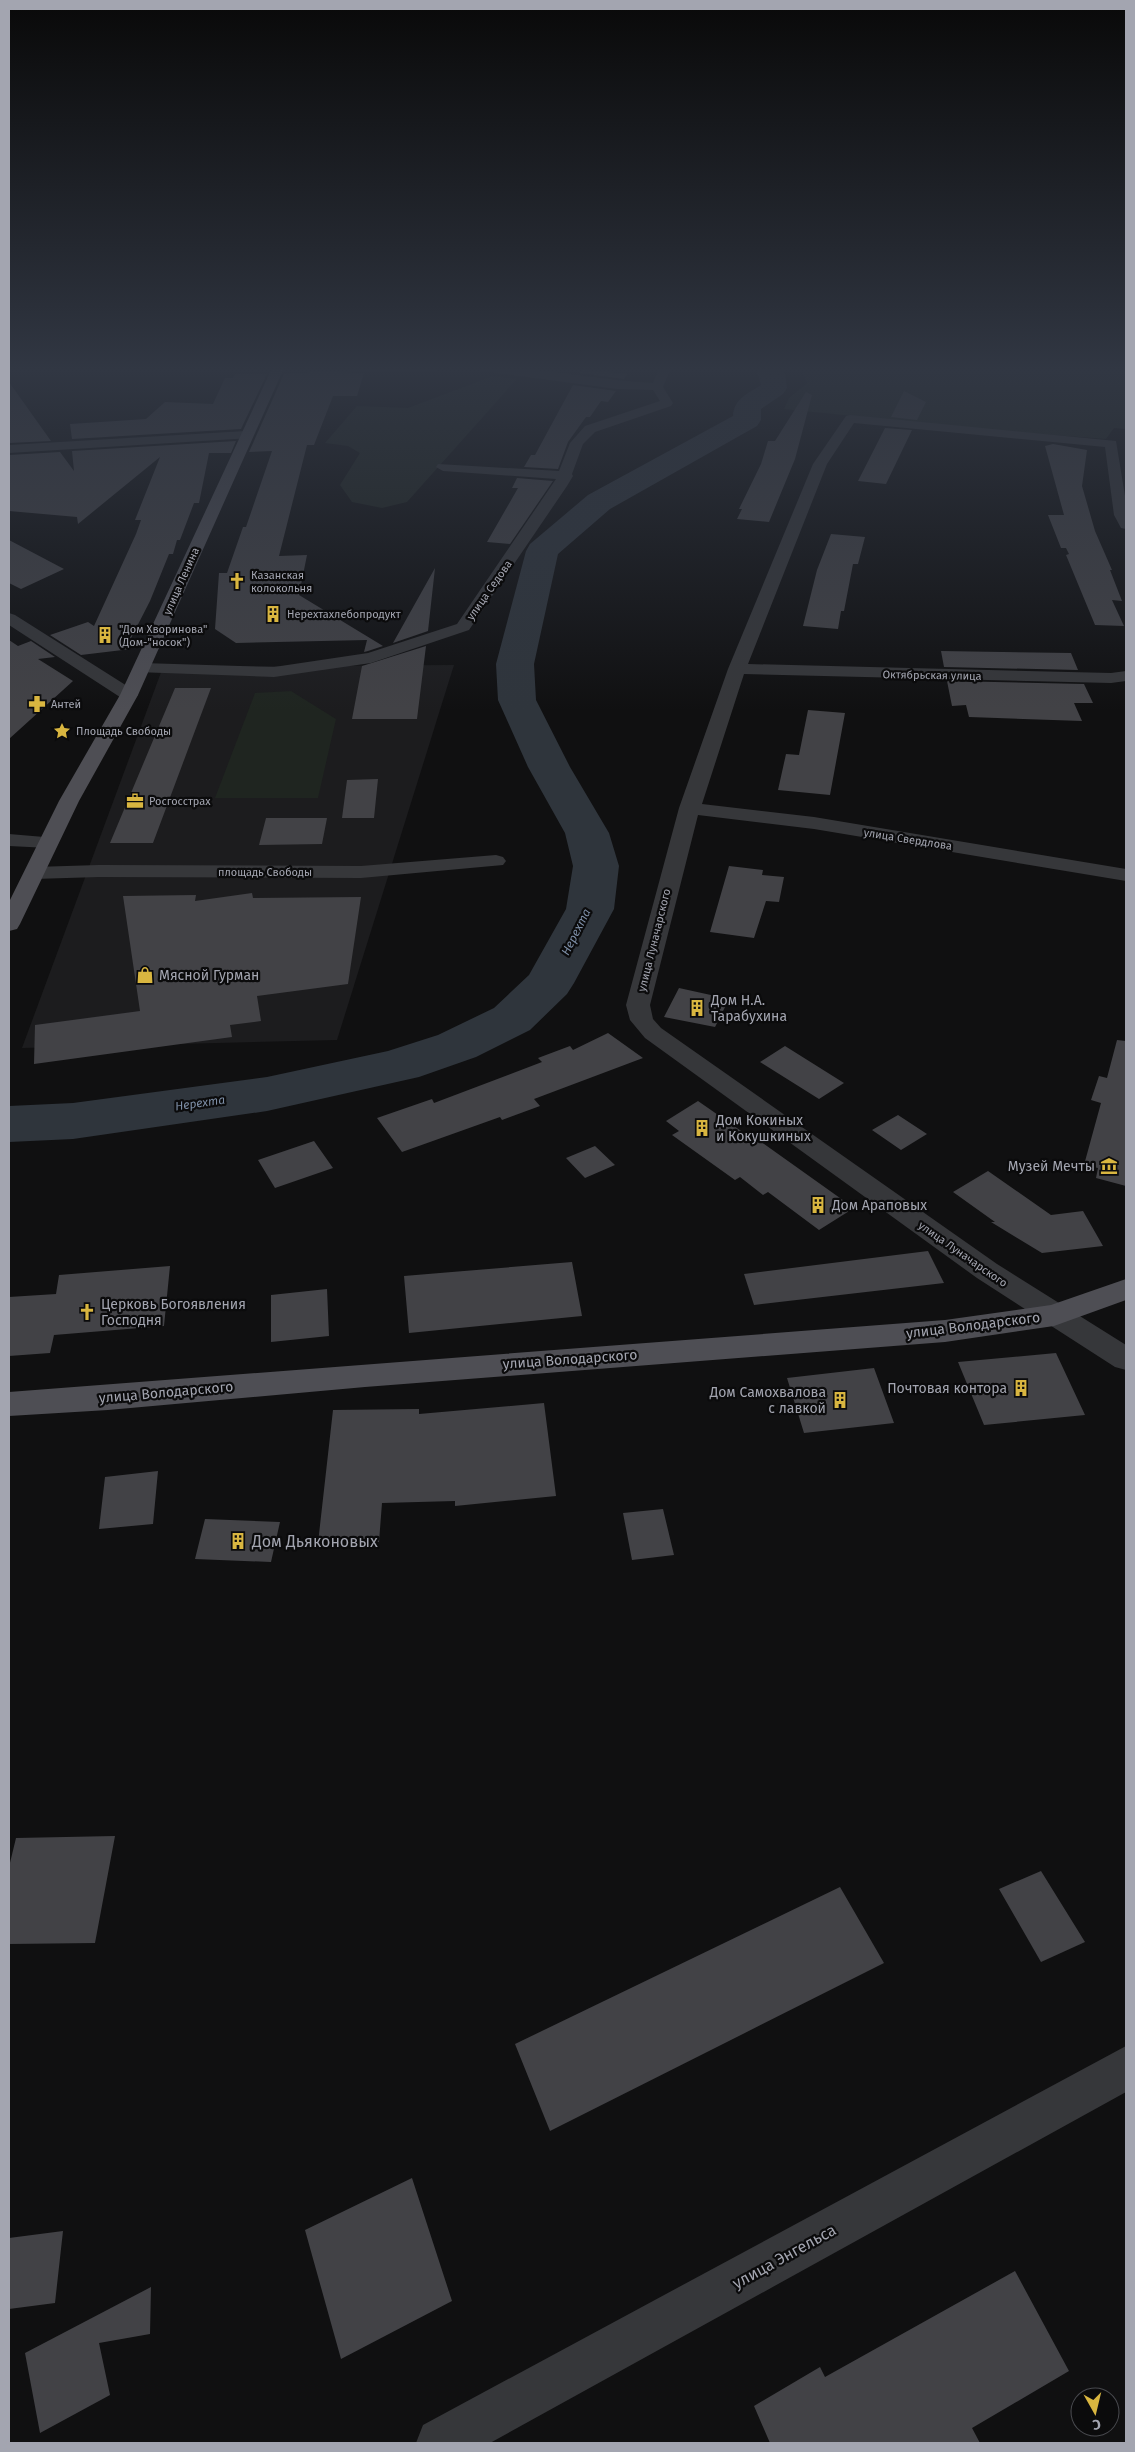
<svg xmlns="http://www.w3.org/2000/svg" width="1135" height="2452" font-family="'Fira Sans',sans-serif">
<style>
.built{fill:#1c1c1e}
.green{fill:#1f2520}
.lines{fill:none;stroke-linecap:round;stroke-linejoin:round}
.river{fill:#2f353c;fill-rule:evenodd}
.building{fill:#424246}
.minor{fill:#36373a;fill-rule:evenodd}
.major{fill:#4e4e54;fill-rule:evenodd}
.labels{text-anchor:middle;stroke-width:4.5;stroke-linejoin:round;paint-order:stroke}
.far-poi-label{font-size:11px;fill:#a3a5b0;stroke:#0b0b0c;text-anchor:start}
.far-street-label{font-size:11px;fill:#a3a5b0;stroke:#0b0b0c}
.far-water-label{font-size:12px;font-style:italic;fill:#7e8fa7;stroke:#0b0b0c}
.poi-label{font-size:14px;fill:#a3a5b0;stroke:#0b0b0c;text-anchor:start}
.street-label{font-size:14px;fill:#a3a5b0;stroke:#0b0b0c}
.near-poi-label{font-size:16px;fill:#a3a5b0;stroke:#0b0b0c;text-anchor:start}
.near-street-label{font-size:16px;fill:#a3a5b0;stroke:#0b0b0c}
</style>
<rect width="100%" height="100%" fill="#101011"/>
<path class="built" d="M 454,665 L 337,1040 L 22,1048 L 163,667 Z"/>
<path class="green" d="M 800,368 L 1126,368 L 1126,429 L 1114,428 L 1106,439 L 1001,431 L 784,409 L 789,398 L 807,383 Z
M 493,376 L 517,379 L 407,502 L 382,508 L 352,502 L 340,485 L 360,453 L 348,446 L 325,443 L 357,406 L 408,408 Z
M 291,691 L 336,719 L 318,798 L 215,798 L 255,693 Z"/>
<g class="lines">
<path class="river" d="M 756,368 L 782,368 L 785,373 L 787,388 L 783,394 L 761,409 L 761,420 L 757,426 L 610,509 L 558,554 L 534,664 L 536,700 L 570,767 L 609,833 L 619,866 L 614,909 L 574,983 L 567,994 L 530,1030 L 476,1057 L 419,1077 L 267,1111 L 73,1139 L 9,1142 L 9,1106 L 73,1103 L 267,1077 L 388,1051 L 438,1035 L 494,1008 L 529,975 L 566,909 L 573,866 L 565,833 L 528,767 L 498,700 L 496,664 L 526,551 L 530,544 L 588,495 L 733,416 C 734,399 747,394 761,385 Z"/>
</g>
<path class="building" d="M 583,368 L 587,370 L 627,374 L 624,379 L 580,373 Z
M 309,371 L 364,373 L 357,396 L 333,396 L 314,445 L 307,445 L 279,556 L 307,555 L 299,595 L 383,646 L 368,651 L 364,652 L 367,640 L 236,643 L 215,629 L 219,573 L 227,573 L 243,527 L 246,527 L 272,451 L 249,452 L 284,374 L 308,373 Z
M 235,374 L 267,374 L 241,429 L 72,439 L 70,424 L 146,419 L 165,402 L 213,404 L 225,378 L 233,378 Z
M 9,382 L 51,441 L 9,443 Z
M 573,385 L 616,391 L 608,402 L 601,401 L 590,417 L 586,417 L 568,442 L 558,469 L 524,467 L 531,455 L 535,455 Z
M 904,391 L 926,402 L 917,420 L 891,417 Z
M 806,392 L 812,395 L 795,459 L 769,522 L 737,519 L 742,509 L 739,509 L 761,464 L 768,441 L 775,441 Z
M 885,428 L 912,430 L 886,484 L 858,481 Z
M 236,441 L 231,453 L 209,453 L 199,503 L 194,503 L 180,540 L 177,540 L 173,554 L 169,554 L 150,601 L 127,646 L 131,649 L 81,655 L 50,635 L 88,622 L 94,626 L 136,534 L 141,520 L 135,520 L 160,457 L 78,524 L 77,517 L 9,511 L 9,455 L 60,452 L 74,471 L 72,451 Z
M 1053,444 L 1087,450 L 1082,486 L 1095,531 L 1112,570 L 1110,570 L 1122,601 L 1112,600 L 1124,626 L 1095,625 L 1066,555 L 1069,554 L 1066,548 L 1061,548 L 1048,515 L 1064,515 L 1045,446 Z
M 517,478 L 553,481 L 510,544 L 487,542 L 518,488 L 512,488 Z
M 831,534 L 865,537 L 858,564 L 853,564 L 844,611 L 841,611 L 838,629 L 803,626 L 817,570 Z
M 9,540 L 64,569 L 21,589 L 9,583 Z
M 435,568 L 428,631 L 393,643 Z
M 9,640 L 18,646 L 31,641 L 55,657 L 38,659 L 73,681 L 9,739 Z
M 426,646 L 417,719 L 352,719 L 362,666 Z
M 941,651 L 1071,653 L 1078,670 L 944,667 Z
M 947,681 L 1084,684 L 1093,703 L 1074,703 L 1082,721 L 969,717 L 966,705 L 952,706 Z
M 175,688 L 211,688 L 153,843 L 110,843 Z
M 808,710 L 845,713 L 830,795 L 778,790 L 786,754 L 799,755 Z
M 378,779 L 374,818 L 342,818 L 347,780 Z
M 266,818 L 327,818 L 322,844 L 259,845 Z
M 729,866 L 763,870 L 762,875 L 784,877 L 779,902 L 766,901 L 754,938 L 710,932 Z
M 252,893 L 253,898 L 361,897 L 348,984 L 257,996 L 261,1021 L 230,1025 L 232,1037 L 34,1064 L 35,1025 L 140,1011 L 123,896 L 196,895 L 195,901 Z
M 679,988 L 729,999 L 715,1027 L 664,1017 Z
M 608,1033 L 643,1058 L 534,1099 L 540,1106 L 502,1120 L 500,1117 L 402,1152 L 377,1118 L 432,1099 L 434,1103 L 542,1062 L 538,1058 L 570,1046 L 573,1050 Z
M 1117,1040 L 1126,1041 L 1126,1186 L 1096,1178 L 1098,1168 L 1084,1165 L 1101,1103 L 1091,1100 L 1099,1076 L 1107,1078 Z
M 785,1046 L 844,1083 L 819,1099 L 760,1062 Z
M 698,1101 L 757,1142 L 760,1141 L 854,1208 L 819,1230 L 768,1192 L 763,1195 L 740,1177 L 735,1180 L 672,1135 L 679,1131 L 666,1121 Z
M 898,1115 L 927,1134 L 901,1150 L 872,1130 Z
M 314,1141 L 333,1168 L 275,1188 L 258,1160 Z
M 595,1146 L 615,1165 L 585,1178 L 566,1158 Z
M 988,1171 L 1051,1215 L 1083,1211 L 1103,1246 L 1042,1253 L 991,1222 L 995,1222 L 953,1192 Z
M 928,1251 L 944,1283 L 754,1305 L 744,1274 Z
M 572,1262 L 582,1316 L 409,1333 L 404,1276 Z
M 170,1266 L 164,1326 L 54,1335 L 50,1353 L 9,1356 L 9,1297 L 56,1294 L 59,1275 Z
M 327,1289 L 329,1336 L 271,1342 L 271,1295 Z
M 1056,1353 L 1085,1415 L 984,1425 L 958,1362 Z
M 874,1368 L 894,1423 L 804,1433 L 787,1378 Z
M 544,1403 L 556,1496 L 455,1506 L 455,1501 L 382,1503 L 379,1542 L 318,1543 L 333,1410 L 419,1409 L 419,1414 Z
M 158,1471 L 153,1524 L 99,1529 L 105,1477 Z
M 663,1509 L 674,1555 L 632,1560 L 623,1513 Z
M 205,1519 L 280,1522 L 271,1562 L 195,1559 Z
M 115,1836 L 95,1943 L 9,1944 L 9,1867 L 16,1838 Z
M 1041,1871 L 1085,1942 L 1041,1962 L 999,1889 Z
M 840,1887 L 884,1963 L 550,2131 L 515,2044 Z
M 412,2178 L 452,2301 L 341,2359 L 305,2230 Z
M 63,2231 L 55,2303 L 9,2309 L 9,2238 Z
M 1015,2271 L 1069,2371 L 972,2428 L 980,2443 L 770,2443 L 754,2406 L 820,2367 L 825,2377 Z
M 151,2287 L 150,2334 L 99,2343 L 110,2395 L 40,2433 L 25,2353 Z"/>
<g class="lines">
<path class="minor" d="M 344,368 L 442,368 L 436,371 L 350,371 Z
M 476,368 C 535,365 594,380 653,383 L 659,368 L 671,368 L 663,387 L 673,403 L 671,406 L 595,432 L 583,444 L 572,474 L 573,476 L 567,486 L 469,630 L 371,663 L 274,677 L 136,672 L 133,668 L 136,664 L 142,663 L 274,667 L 368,653 L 457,624 L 556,479 L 443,471 L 436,467 L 438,464 L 559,471 L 570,443 L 585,426 L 660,401 L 653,390 L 617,389 L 482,371 Z
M 850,415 L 1116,441 L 1126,502 L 1126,529 L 1121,528 L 1114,515 L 1105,447 L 854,423 L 827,464 L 748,664 L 1111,673 L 1126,671 L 1126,681 L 1111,683 L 744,674 L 702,804 L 814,817 L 1126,869 L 1126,881 L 814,829 L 698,815 L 650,1005 L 653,1019 L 661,1028 L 997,1264 L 1126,1345 L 1126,1370 L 1115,1367 L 977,1278 L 645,1038 L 630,1020 L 626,1005 L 679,808 L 728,669 L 813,464 L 846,416 Z
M 246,431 L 251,432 L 252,435 L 251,438 L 9,453 L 9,445 Z
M 9,613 L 15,615 L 135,691 L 138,695 L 135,699 L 123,699 L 9,625 Z
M 9,834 L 56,838 L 59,842 L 56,846 L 49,848 L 9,846 Z
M 496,855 L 503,857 L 506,861 L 503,865 L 361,878 L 99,877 L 34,879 L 27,877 L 24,873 L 27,869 L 34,867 L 99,865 L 361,866 Z
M 1126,2046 L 1126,2092 L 490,2443 L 416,2443 L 423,2425 Z"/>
<path class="major" d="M 272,368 L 284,368 L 138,695 L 79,801 L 20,924 L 17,929 L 9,931 L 9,902 L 59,801 L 120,695 Z
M 1126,1279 L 1126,1300 L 1054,1326 L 945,1342 L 365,1387 L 108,1410 L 9,1416 L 9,1392 L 945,1320 L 1051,1305 Z"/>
</g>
<linearGradient id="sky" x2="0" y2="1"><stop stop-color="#090909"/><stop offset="0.52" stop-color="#313743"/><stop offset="1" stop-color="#313743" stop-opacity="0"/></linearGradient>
<rect width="1135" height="711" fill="url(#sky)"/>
<defs>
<g id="church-bare" transform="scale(1.35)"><path d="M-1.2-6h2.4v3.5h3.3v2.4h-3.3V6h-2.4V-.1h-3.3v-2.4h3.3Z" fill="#d9b640" stroke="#0b0b0c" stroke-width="2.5" paint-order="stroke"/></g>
<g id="building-bare" transform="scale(1.35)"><path d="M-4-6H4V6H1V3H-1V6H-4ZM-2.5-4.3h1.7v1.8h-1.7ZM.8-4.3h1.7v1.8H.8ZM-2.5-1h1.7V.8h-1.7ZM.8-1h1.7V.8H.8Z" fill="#d9b640" stroke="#0b0b0c" stroke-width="2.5" paint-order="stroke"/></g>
<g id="pharmacy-bare" transform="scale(1.35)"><path d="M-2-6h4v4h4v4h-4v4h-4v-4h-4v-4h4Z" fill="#d9b640" stroke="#0b0b0c" stroke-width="2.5" paint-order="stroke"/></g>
<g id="sight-bare" transform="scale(1.35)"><path d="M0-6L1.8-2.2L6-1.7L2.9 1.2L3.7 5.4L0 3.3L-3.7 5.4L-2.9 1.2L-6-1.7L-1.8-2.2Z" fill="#d9b640" stroke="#0b0b0c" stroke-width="2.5" paint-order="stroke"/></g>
<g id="office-bare" transform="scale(1.35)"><path d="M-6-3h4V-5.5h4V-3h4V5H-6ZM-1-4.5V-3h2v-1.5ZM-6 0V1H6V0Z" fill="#d9b640" stroke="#0b0b0c" stroke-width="2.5" paint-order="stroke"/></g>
<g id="shop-bare" transform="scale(1.35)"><path d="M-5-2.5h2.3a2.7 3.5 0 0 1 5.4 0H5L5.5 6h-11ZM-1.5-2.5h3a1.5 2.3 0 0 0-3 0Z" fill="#d9b640" stroke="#0b0b0c" stroke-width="2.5" paint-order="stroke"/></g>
<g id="museum-bare" transform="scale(1.35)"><path d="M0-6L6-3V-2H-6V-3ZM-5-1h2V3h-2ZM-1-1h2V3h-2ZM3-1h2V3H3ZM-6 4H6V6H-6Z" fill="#d9b640" stroke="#0b0b0c" stroke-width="2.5" paint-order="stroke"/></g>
</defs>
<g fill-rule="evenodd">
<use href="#church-bare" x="237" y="581"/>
<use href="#building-bare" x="273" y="614"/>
<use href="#building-bare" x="105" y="635"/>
<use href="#pharmacy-bare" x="37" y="704"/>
<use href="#sight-bare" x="62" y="731"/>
<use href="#office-bare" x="135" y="801"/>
<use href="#shop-bare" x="145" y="975"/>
<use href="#building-bare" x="697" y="1008"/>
<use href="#building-bare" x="702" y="1128"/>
<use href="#museum-bare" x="1109" y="1166"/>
<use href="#building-bare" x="818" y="1205"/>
<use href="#church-bare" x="87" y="1312"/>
<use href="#building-bare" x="1021" y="1388"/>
<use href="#building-bare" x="840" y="1400"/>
<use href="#building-bare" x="238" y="1541"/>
</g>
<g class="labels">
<g class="far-poi-label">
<text x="251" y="579">Казанская<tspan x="251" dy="13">колокольня</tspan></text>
<text x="287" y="618">Нерехтахлебопродукт</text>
<text x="119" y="633">"Дом Хворинова"<tspan x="119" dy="13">(Дом-"носок")</tspan></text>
<text x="51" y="708">Антей</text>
<text x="76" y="735">Площадь Свободы</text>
<text x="149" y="805">Росгосстрах</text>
</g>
<g class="far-street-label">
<text transform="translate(181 581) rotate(-66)" y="4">улица Ленина</text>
<text transform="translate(489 590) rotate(-55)" y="4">улица Седова</text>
<text transform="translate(932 675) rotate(1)" y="4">Октябрьская улица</text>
<text transform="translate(908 839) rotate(9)" y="4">улица Свердлова</text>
<text x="265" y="876">площадь Свободы</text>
<text transform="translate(654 940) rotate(-76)" y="4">улица Луначарского</text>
<text transform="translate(963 1254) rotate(35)" y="4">улица Луначарского</text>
</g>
<g class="far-water-label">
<text transform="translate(576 932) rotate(-63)" y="4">Нерехта</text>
<text transform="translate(200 1103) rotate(-8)" y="4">Нерехта</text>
</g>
<g class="poi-label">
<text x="159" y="980">Мясной Гурман</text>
<text x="711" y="1005">Дом Н.А.<tspan x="711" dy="16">Тарабухина</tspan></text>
<text x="716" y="1125">Дом Кокиных<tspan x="716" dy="16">и Кокушкиных</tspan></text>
<text x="1095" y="1171" text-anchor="end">Музей Мечты</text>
<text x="832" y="1210">Дом Араповых</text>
<text x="101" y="1309">Церковь Богоявления<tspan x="101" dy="16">Господня</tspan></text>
<text x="1007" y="1393" text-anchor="end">Почтовая контора</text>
<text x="826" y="1397" text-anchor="end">Дом Самохвалова<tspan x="826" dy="16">с лавкой</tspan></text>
</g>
<g class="street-label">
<text transform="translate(973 1325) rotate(-7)" y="5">улица Володарского</text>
<text transform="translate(570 1359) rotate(-4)" y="5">улица Володарского</text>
<text transform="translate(166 1392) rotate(-5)" y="5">улица Володарского</text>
</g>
<g class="near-poi-label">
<text x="252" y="1547">Дом Дьяконовых</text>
</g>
<g class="near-street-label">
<text transform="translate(784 2256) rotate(-29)" y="6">улица Энгельса</text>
</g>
</g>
<rect width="1135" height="2452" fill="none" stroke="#a3a5b0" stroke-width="20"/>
<g transform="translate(1095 2412) rotate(172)"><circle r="24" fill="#0b0b0c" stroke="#48494e"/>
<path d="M0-4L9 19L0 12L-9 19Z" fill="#d9b640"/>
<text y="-8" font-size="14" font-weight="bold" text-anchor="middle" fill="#a3a5b0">С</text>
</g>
</svg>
